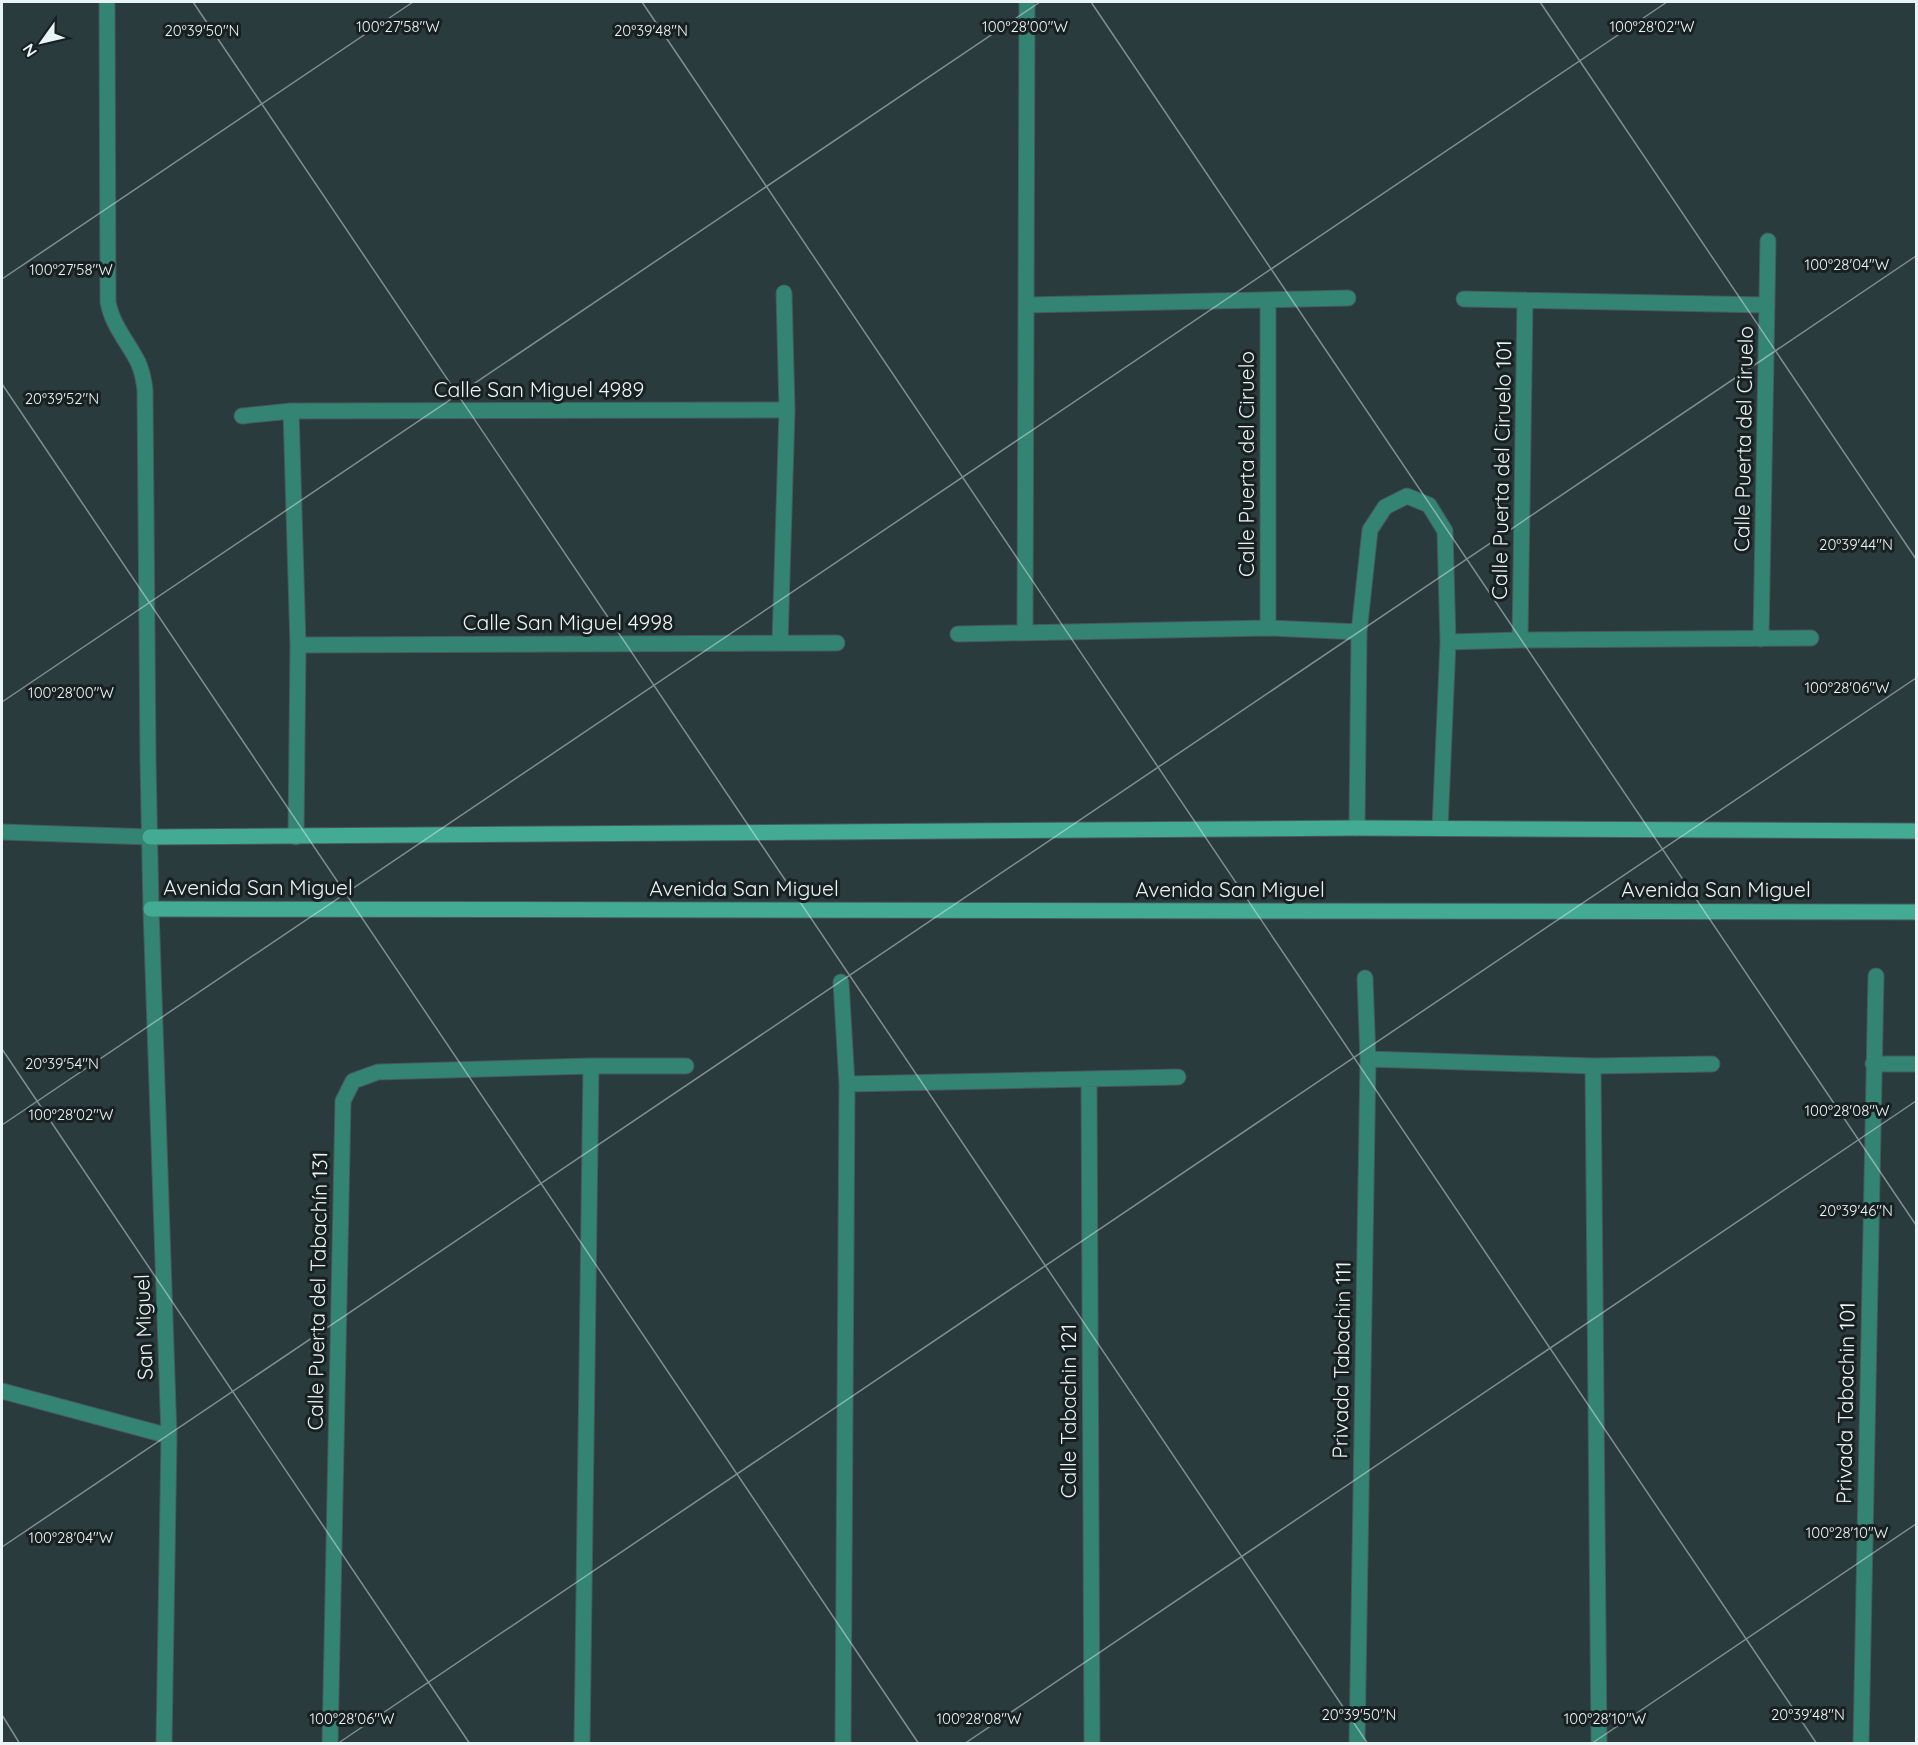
<svg xmlns="http://www.w3.org/2000/svg" width="1918" height="1745" font-family="Quicksand,sans-serif">
<style>
.lines{fill:none;stroke-linecap:round;stroke-linejoin:round}
.street-casing{stroke:#48595b;stroke-width:17}
.secondary-casing{stroke:#48595b;stroke-width:17}
.street{stroke:#338473;stroke-width:15}
.secondary{stroke:#43aa94;stroke-width:15}
.ticks{fill:none;stroke:#e9f4f6;stroke-width:1.5;stroke-opacity:0.45}
.labels{text-anchor:middle;stroke-width:6;stroke-linejoin:round;paint-order:stroke}
.street-label{font-size:21px;fill:#e9f4f6;stroke:#182021}
.ticks-label{font-size:15px;text-anchor:middle;fill:#e9f4f6;stroke:#182021;stroke-width:6;stroke-linejoin:round;paint-order:stroke}
</style>
<rect width="100%" height="100%" fill="#293b3d"/>
<g class="lines">
<g class="street-casing">
<path id="street" d="M 107,2 L 108,302 C 112,325 128,342 138,362 C 142,371 144,381 145,390 L 148,761 L 151,909 L 169,1436 L 164,1744
M 1464,299 L 1767,305
M 1026,305 L 1348,298
M 291,411 L 298,645 L 296,837
M 242,416 L 291,411 L 787,410
M 1268,628 L 1268,300
M 1025,633 L 1027,2
M 958,634 L 1268,628 L 1359,632
M 1761,639 L 1768,241
M 1520,640 L 1525,300
M 1448,642 L 1520,640 L 1811,638
M 780,643 L 787,410 L 784,293
M 298,645 L 837,643
M 1357,828 L 1359,632 L 1370,530 L 1385,507 L 1407,496 L 1429,505 L 1445,531 L 1448,642 L 1440,828
M 2,832 L 150,837
M 841,982 L 847,1084 L 843,1744
M 1368,1059 L 1593,1066 L 1712,1064
M 1873,1064 L 1916,1064
M 1593,1066 L 1599,1744
M 1089,1079 L 1092,1744
M 847,1084 L 1178,1077
M 2,1391 L 169,1436
M 330,1744 L 343,1101 L 353,1081 L 378,1072 L 591,1066 L 686,1066
M 582,1744 L 591,1066
M 1357,1744 L 1368,1059 L 1365,978
M 1861,1744 L 1876,976"/>
</g>
<g class="secondary-casing">
<path id="secondary" d="M 150,837 L 1357,828 L 1916,831
M 151,909 L 1916,912"/>
</g>
<use href="#street" class="street"/>
<use href="#secondary" class="secondary"/>
</g>
<path class="ticks" d="M 193,2 L 1368,1744M 642,2 L 1817,1744M 1091,2 L 1916,1225M 1540,2 L 1916,559M 2,279 L 413,2M 2,384 L 919,1744M 2,702 L 1040,2M 2,1049 L 470,1744M 2,1125 L 1667,2M 2,1547 L 1916,256M 2,1715 L 20,1744M 337,1744 L 1916,678M 964,1744 L 1916,1101M 1591,1744 L 1916,1524"/>
<g class="labels">
<g class="street-label">
<text x="539" y="397">Calle San Miguel 4989</text>
<text transform="translate(1744 439) rotate(-89)" y="7">Calle Puerta del Ciruelo</text>
<text transform="translate(1247 464) rotate(-90)" y="7">Calle Puerta del Ciruelo</text>
<text transform="translate(1502 470) rotate(-89)" y="7">Calle Puerta del Ciruelo 101</text>
<text x="568" y="630">Calle San Miguel 4998</text>
<text x="258" y="895">Avenida San Miguel</text>
<text x="744" y="896">Avenida San Miguel</text>
<text x="1230" y="897">Avenida San Miguel</text>
<text x="1716" y="897">Avenida San Miguel</text>
<text transform="translate(318 1291) rotate(-89)" y="7">Calle Puerta del Tabachín 131</text>
<text transform="translate(144 1327) rotate(-92)" y="7">San Miguel</text>
<text transform="translate(1342 1360) rotate(-89)" y="7">Privada Tabachin 111</text>
<text transform="translate(1846 1403) rotate(-89)" y="7">Privada Tabachin 101</text>
<text transform="translate(1069 1411) rotate(-90)" y="7">Calle Tabachin 121</text>
</g>
</g>
<g class="ticks-label">
<text x="398" y="32">100°27'58"W</text>
<text x="1025" y="32">100°28'00"W</text>
<text x="1652" y="32">100°28'02"W</text>
<text x="202" y="36">20°39'50"N</text>
<text x="651" y="36">20°39'48"N</text>
<text x="1847" y="270">100°28'04"W</text>
<text x="71" y="275">100°27'58"W</text>
<text x="62" y="404">20°39'52"N</text>
<text x="1856" y="550">20°39'44"N</text>
<text x="1847" y="693">100°28'06"W</text>
<text x="71" y="698">100°28'00"W</text>
<text x="62" y="1069">20°39'54"N</text>
<text x="1847" y="1116">100°28'08"W</text>
<text x="71" y="1120">100°28'02"W</text>
<text x="1856" y="1216">20°39'46"N</text>
<text x="1847" y="1538">100°28'10"W</text>
<text x="71" y="1543">100°28'04"W</text>
<text x="1359" y="1720">20°39'50"N</text>
<text x="1808" y="1720">20°39'48"N</text>
<text x="352" y="1724">100°28'06"W</text>
<text x="979" y="1724">100°28'08"W</text>
<text x="1605" y="1724">100°28'10"W</text>
</g>
<rect width="1918" height="1745" fill="none" stroke="#e9f4f6" stroke-width="6"/>
<g transform="translate(42 42) rotate(236)" stroke="#182021" stroke-width="4.5" paint-order="stroke">
<path d="M0-4.5L10 22L0 15L-10 22Z" fill="#e9f4f6"/>
<text y="-9" font-size="16" font-weight="bold" text-anchor="middle" fill="#e9f4f6">N</text>
</g>
</svg>
